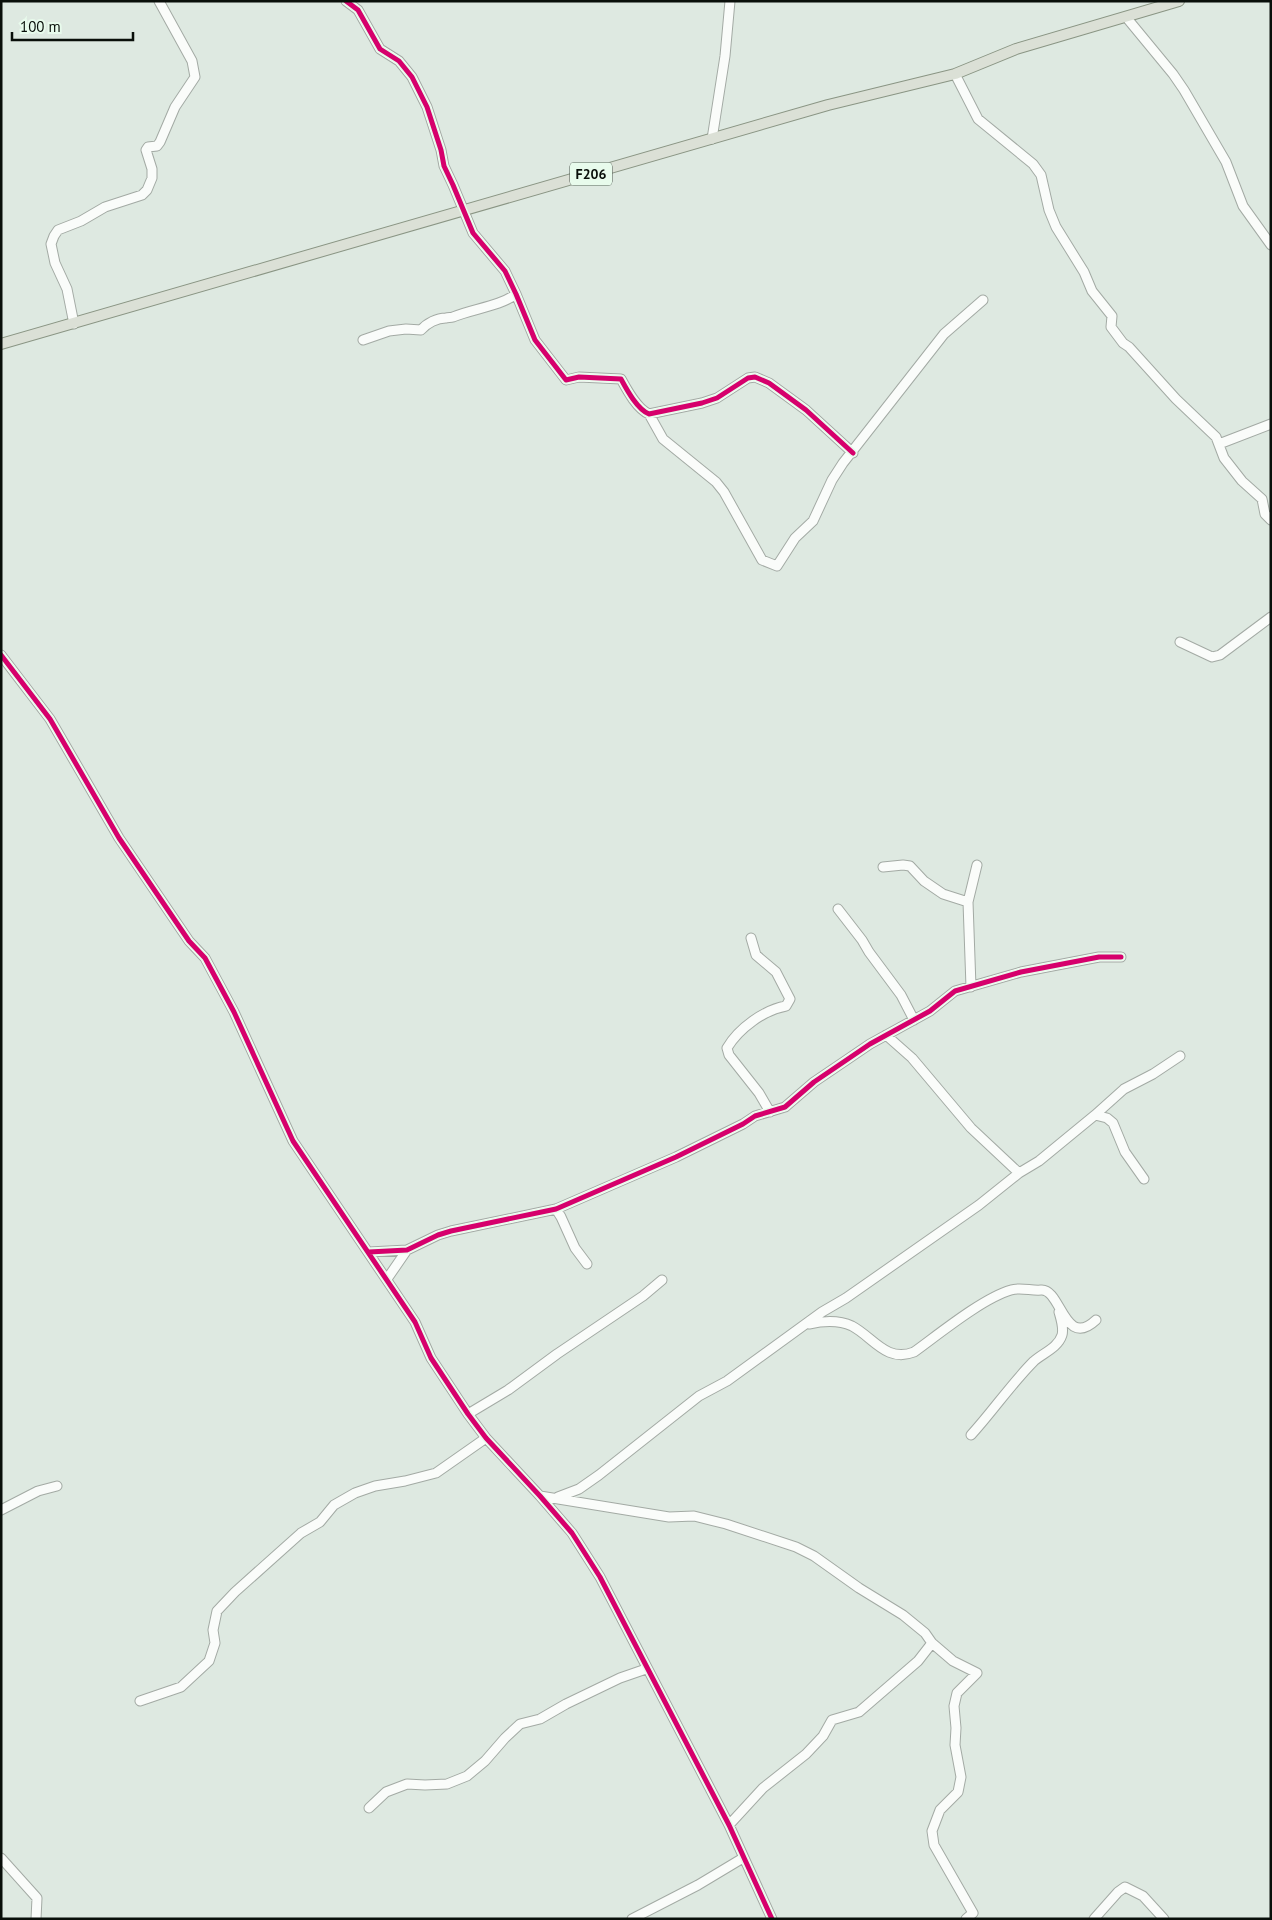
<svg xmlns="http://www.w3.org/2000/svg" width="1272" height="1920" font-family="'PT Sans',sans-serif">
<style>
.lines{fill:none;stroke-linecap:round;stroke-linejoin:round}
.minor-casing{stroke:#a3aaa4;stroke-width:11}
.major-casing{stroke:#8a9584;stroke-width:12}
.minor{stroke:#fafcfa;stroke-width:9}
.major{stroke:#dbe0d6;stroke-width:10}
.cycleway-casing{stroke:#e8fbec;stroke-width:8}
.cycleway{stroke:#d6006c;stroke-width:5}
.labels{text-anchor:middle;stroke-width:4.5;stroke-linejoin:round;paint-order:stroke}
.shield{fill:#e8fbec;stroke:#4c564e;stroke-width:1}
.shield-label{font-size:14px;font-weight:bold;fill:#090f0a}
</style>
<rect width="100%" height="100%" fill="#dee9e1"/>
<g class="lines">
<g class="minor-casing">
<path id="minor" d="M 346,1 L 358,10 L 380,49 L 399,61 L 412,77 L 427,107 L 441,150 L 444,166 L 453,185 L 473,233 L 505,271 L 516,294 L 535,340 L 566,380 L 579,377 L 621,379 C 627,390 637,409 649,414 L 702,403 L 717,398 L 748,378 L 755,377 L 769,383 L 806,410 L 853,453
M 1126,17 L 1173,74 L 1184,90 L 1226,162 L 1243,206 L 1271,245
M 955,74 L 978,119 L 1033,164 L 1041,175 L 1049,210 L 1056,227 L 1084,272 L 1092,291 L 1112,316 L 1111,327 L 1123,343 L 1129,347 L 1176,399 L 1216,437 L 1224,458 L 1242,481 L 1262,499 L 1265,514 L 1271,520
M 712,139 L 725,56 L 730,1
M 74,324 L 67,289 L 55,263 L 51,244 L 54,236 L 58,230 L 81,221 L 105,207 L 142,195 L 147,190 L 152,178 L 152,169 L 146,150 L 148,147 L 157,146 L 160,142 L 175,107 L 195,77 L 192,61 L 159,1
M 363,340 L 389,331 L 406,329 L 421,330 C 427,323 437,318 446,318 C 449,317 450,318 453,317 C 472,309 501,306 516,294
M 649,414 L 663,439 L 716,482 L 724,492 L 762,560 L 777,566 L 795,538 L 813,521 L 832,480 L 843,463 L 944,334 L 983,300
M 1219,444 L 1271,424
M 1180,642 L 1212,657 L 1220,655 L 1271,617
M 1,655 L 50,719 L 119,838 L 189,941 L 205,958 L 234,1012 L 293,1141 L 415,1322 L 431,1358 L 468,1414 L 486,1438 L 540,1496 L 572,1533 L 600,1577 L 729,1825 L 772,1919
M 883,867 L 903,865 L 910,866 L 924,881 L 943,894 L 968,902
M 838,909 L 862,940 L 869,952 L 901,995 L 914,1020
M 751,938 L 756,955 L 776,972 L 790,999 L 786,1006 C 764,1010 739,1028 727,1048 L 729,1055 L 759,1093 L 770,1112
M 971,987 L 968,902 L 977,865
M 886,1035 L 912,1058 L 971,1128 L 1019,1173
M 1095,1115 L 1107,1118 L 1113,1123 L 1125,1152 L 1144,1179
M 556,1209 L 561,1217 L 575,1248 L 587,1264
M 369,1252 L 407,1250 L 438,1235 L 451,1231 L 556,1209 L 676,1157 L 743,1124 L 755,1116 L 785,1107 L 814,1082 L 845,1061 L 870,1044 L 930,1011 L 955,991 L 1021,972 L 1099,957 L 1121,957
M 387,1279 L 407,1250
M 809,1324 C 823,1321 839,1320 852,1326 C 873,1337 886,1363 914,1352 C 939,1334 983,1298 1011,1290 C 1020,1287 1032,1291 1041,1290 C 1061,1288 1064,1350 1096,1320
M 468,1414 L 508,1390 L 557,1354 L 643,1296 L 662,1280
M 971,1435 C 993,1411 1011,1384 1034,1361 C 1043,1353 1058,1348 1062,1335 C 1064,1328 1061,1319 1059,1312
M 540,1496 L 669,1517 L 694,1516 L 726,1524 L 796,1547 L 814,1556 L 859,1588 L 903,1615 L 925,1633 L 932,1643 L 953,1661 L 977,1673 L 957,1693 L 954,1706 L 956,1728 L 955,1745 L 961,1777 L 958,1792 L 940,1810 L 932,1831 L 934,1845 L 973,1913 L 966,1919
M 558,1497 L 579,1489 L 599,1475 L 699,1396 L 727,1381 L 822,1312 L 846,1298 L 979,1205 L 1019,1173 L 1039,1161 L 1095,1115 L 1124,1089 L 1153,1074 L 1180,1056
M 1,1510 L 38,1491 L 57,1486
M 140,1701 L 181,1687 L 209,1661 L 215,1643 L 213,1630 L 217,1611 L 235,1592 L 301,1533 L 320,1522 L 334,1505 L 355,1493 L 375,1486 L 405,1481 L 436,1473 L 486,1438
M 369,1808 L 386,1792 L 407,1784 L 425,1785 L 447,1784 L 467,1776 L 485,1761 L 505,1738 L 520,1724 L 540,1719 L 566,1704 L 620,1678 L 646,1669
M 729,1825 L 763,1788 L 806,1754 L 823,1736 L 832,1720 L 859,1712 L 918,1661 L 932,1643
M 1,1858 L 37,1898 L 36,1919
M 632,1919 L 698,1885 L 743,1858
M 1094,1919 L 1118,1892 L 1125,1887 L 1143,1896 L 1164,1919"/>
</g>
<g class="major-casing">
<path id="major" d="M 1,344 L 828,105 L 955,74 L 1016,49 L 1179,1"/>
</g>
<use href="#minor" class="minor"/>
<use href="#major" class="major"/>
<g class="cycleway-casing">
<path id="cycleway" d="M 346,1 L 358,10 L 380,49 L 399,61 L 412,77 L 427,107 L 441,150 L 444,166 L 453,185 L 473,233 L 505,271 L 516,294 L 535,340 L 566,380 L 579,377 L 621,379 C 627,390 637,409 649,414 L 702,403 L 717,398 L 748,378 L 755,377 L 769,383 L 806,410 L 853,453
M 1,655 L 50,719 L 119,838 L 189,941 L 205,958 L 234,1012 L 293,1141 L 415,1322 L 431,1358 L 468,1414 L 486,1438 L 540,1496 L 572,1533 L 600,1577 L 729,1825 L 772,1919
M 369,1252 L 407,1250 L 438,1235 L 451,1231 L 556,1209 L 676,1157 L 743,1124 L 755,1116 L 785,1107 L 814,1082 L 845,1061 L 870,1044 L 930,1011 L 955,991 L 1021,972 L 1099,957 L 1121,957"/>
</g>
<use href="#cycleway" class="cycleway"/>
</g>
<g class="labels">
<rect class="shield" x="570" y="162.5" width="42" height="23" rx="4"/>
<g class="shield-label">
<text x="591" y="179">F206</text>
</g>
</g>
<rect width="1272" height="1920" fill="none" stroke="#090f0a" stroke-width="5"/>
<path d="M12 32v8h121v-8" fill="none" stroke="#090f0a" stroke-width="2.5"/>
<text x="20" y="32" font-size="15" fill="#090f0a" stroke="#e8fbec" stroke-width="4" paint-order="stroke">100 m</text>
</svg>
